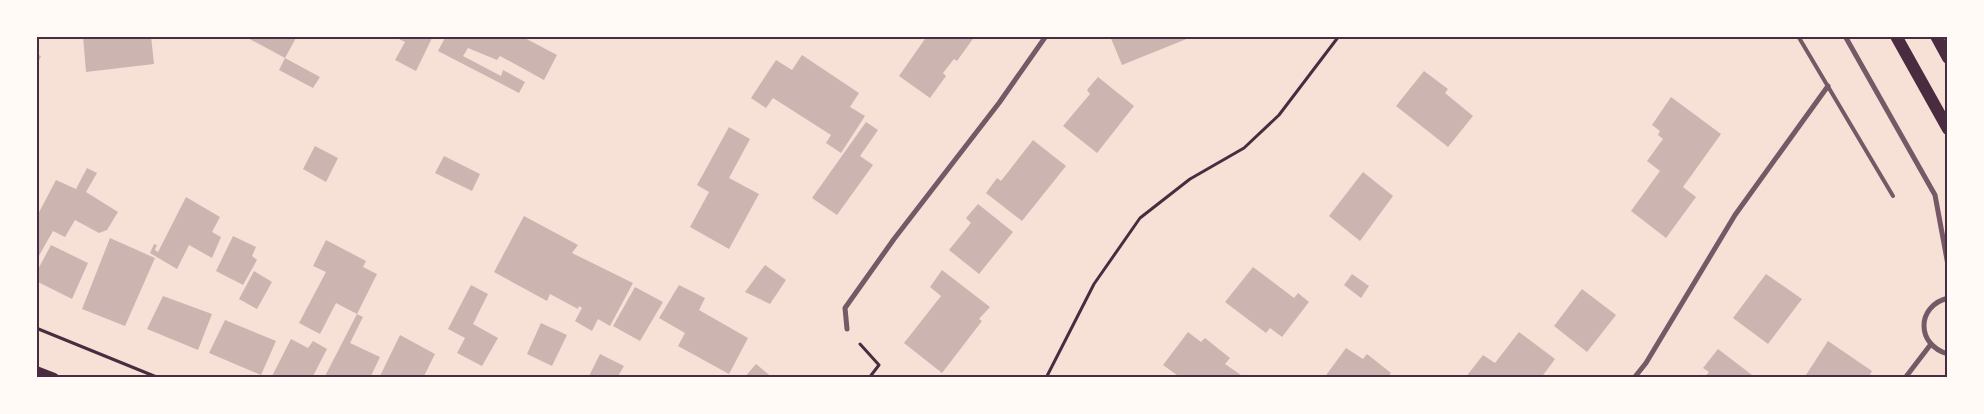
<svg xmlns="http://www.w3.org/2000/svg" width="1984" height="414" font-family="Mulish,sans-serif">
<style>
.building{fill:#ccb4b1}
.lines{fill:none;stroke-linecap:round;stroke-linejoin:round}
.path{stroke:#4a2c40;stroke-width:3}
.service{stroke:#755966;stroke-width:4}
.minor{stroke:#755966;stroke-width:5}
.secondary{stroke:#4a2c40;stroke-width:10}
.primary{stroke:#4a2c40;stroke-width:12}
.neatline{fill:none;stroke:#4a2c40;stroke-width:2}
</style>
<rect width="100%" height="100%" fill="#f7e1d7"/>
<path class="building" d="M 83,36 L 151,36 L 154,64 L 86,72 Z
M 244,36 L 297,36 L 285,58 Z
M 393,36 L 433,36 L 416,71 L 395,60 L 405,42 Z
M 446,36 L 521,36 L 557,55 L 544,80 L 500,56 L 497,60 L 468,48 L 463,56 L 501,76 L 503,70 L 525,82 L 519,93 L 438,51 Z
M 927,36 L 975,36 L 957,61 L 954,59 L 943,73 L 946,76 L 930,98 L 899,76 Z
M 1110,36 L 1189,36 L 1189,38 L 1122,65 Z
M 36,54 L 41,56 L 36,67 Z
M 802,55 L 859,93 L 850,107 L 865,116 L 841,153 L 826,143 L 831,135 L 773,98 L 766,108 L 751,98 L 776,60 L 792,70 Z
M 285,58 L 320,77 L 313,88 L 279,70 Z
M 1424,71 L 1448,89 L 1445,93 L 1473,116 L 1448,147 L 1396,106 Z
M 1098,77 L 1134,106 L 1097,153 L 1063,126 L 1090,94 L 1087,90 Z
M 1671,97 L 1721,134 L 1683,187 L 1696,197 L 1666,238 L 1631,211 L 1660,171 L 1647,161 L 1663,139 L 1658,135 L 1660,131 L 1652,125 Z
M 866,122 L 878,130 L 860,156 L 873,165 L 837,215 L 812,198 Z
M 729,127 L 750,139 L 729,178 L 759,194 L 729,249 L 690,227 L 709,192 L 697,185 Z
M 1033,140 L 1066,166 L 1022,221 L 986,193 L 997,178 L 1001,181 Z
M 315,146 L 338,158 L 326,182 L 303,169 Z
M 444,156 L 480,174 L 472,191 L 435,173 Z
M 87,168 L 97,173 L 86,192 L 118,212 L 107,230 L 99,233 L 75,220 L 65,237 L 53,231 L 36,261 L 36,218 L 56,180 L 76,189 Z
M 1363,172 L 1393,196 L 1360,241 L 1329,216 Z
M 186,197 L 220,217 L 212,232 L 221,237 L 212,258 L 189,245 L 177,269 L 150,253 L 154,244 L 157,245 L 155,250 L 158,252 Z
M 978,204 L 1013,232 L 979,274 L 949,250 L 971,223 L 966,218 Z
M 524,216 L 578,245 L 572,253 L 633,283 L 610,326 L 598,319 L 592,331 L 575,321 L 582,308 L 579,306 L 578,309 L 550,294 L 547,301 L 494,272 Z
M 233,236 L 256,247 L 252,256 L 257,260 L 243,285 L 216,271 Z
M 110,238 L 155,258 L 125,326 L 82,309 Z
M 326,240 L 366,261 L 363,267 L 377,274 L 357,314 L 363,317 L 350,343 L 380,357 L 370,378 L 324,378 L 357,314 L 336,303 L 320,334 L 299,323 L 326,272 L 313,266 Z
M 51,245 L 88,263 L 72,299 L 36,281 L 36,273 Z
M 765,265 L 786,280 L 770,304 L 745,292 Z
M 1253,267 L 1294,298 L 1298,293 L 1309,302 L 1282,337 L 1270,328 L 1266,333 L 1225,302 Z
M 942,270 L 990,307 L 979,319 L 982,321 L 942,373 L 904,343 L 941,296 L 930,287 Z
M 254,271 L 272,282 L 257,309 L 239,299 Z
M 1352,274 L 1369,286 L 1361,298 L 1344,285 Z
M 1766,274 L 1802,299 L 1768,344 L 1733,318 Z
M 471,285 L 488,294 L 473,324 L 498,338 L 482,366 L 457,353 L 465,338 L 448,329 Z
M 679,285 L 705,298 L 699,310 L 748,338 L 729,374 L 678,346 L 685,333 L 659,318 Z
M 635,287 L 663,302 L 640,341 L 613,326 Z
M 1582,289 L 1616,315 L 1587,352 L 1554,326 Z
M 163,296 L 212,314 L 198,350 L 147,329 Z
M 225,320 L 276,341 L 261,375 L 209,353 Z
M 541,323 L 567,335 L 552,366 L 527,354 Z
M 1188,332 L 1201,342 L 1205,338 L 1230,358 L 1225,364 L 1241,375 L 1239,378 L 1181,378 L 1163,365 Z
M 1519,332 L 1555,359 L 1541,378 L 1465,378 L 1483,355 L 1495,363 Z
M 400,335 L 435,354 L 423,378 L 379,378 Z
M 291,339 L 308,348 L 313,341 L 327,349 L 312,378 L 271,378 Z
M 1828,341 L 1872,371 L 1868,378 L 1804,378 Z
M 1346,348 L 1363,359 L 1367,354 L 1391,373 L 1387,378 L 1324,378 Z
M 1718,349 L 1756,378 L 1704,378 L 1709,372 L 1703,368 Z
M 600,354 L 624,366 L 617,378 L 588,378 Z
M 756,364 L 773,378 L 744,378 Z"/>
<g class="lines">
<path class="path" d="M 36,328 L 159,378
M 860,344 L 879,365 L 869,378
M 1046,378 L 1094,284 L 1140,218 L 1190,179 L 1244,148 L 1279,115 L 1339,36"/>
<path class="service" d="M 1798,36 L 1893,196"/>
<path class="minor" d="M 1845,36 L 1935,195 L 1948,265
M 1948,298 C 1916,306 1916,345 1948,354
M 847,329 L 845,308 L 894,239 L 999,103 L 1046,36
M 1634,378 L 1646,363 L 1735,215 L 1828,86
M 1905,378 L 1931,344"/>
<path class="secondary" d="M 36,371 L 54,378"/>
<path class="primary" d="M 1896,36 L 1948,129
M 1936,36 L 1948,58"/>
</g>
<rect width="1984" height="414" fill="none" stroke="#fffaf5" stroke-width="75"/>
<rect x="38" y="38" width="1908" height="338" class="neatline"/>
</svg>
